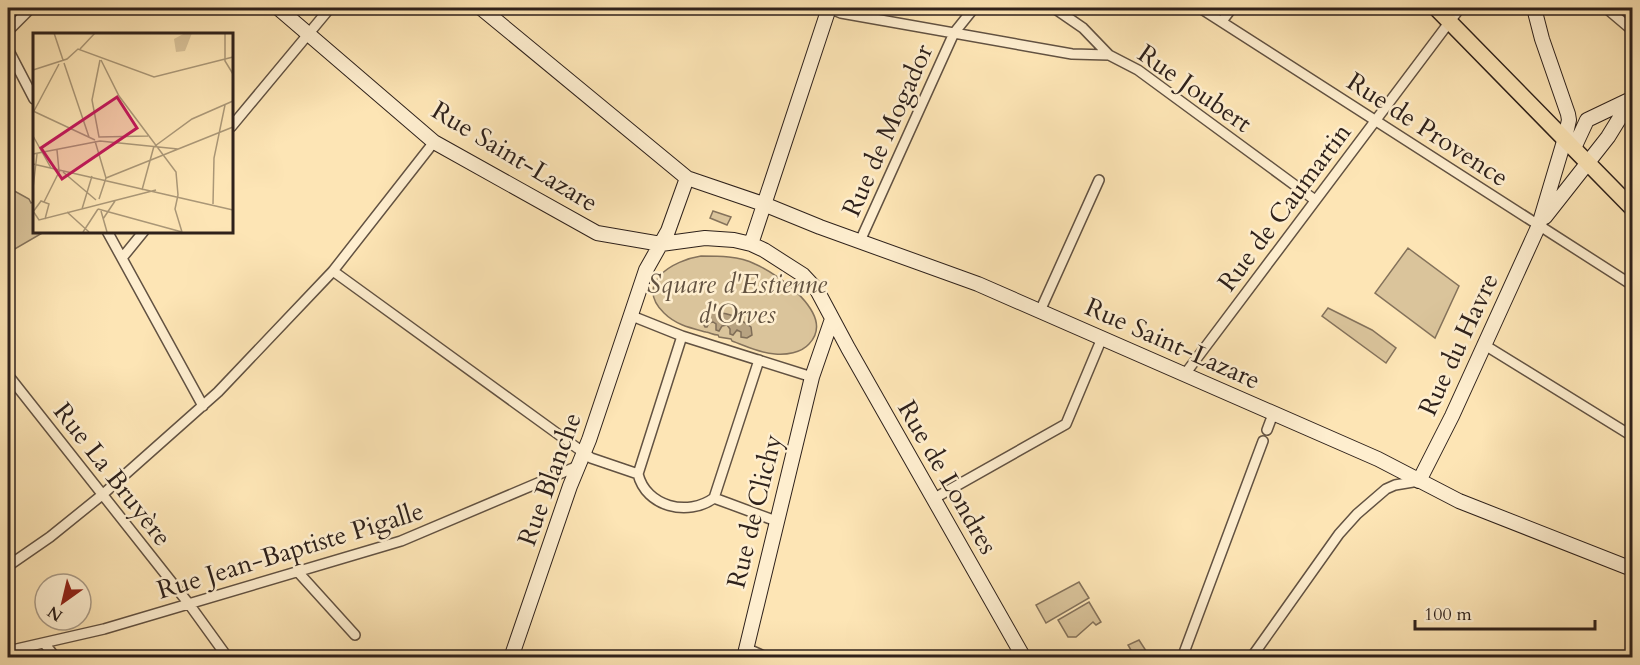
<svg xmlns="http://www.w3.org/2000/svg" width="1640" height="665" font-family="Cardo,serif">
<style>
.green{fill:#dac49b;stroke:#84725b;stroke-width:1.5}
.water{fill:#b7a281;stroke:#806e58;stroke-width:1.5}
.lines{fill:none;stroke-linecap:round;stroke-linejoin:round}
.street-casing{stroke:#625242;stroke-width:12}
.secondary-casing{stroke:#2e211b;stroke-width:16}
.primary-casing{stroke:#2e211b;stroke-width:18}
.street{stroke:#feeecf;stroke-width:9}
.secondary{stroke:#feeecf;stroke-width:14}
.primary{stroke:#fde5b5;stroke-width:15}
.labels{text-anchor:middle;stroke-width:5;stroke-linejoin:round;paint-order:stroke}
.street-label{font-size:26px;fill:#2e211b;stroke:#feeecf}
.park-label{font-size:26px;font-style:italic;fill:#625241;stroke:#feeecf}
.inset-road{fill:none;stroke:#aa9777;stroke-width:1.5}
.view{fill:#c2185b;fill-opacity:0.15;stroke:#c2185b;stroke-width:3}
.inset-edge{fill:none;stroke:#2e211b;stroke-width:3}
</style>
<rect width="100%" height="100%" fill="#fde5b5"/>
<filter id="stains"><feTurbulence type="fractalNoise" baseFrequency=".00333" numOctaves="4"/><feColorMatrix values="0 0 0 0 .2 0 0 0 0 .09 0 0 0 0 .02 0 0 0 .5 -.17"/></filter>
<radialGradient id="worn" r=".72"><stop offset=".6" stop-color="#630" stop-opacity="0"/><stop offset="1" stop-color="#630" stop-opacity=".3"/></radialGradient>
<path class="green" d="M 9,188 L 29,199 L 31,203 L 34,201 L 34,231 L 44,232 L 8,253 Z
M 713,211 L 731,217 L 727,225 L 710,218 Z
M 1408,248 L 1459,286 L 1435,338 L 1375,293 Z
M 701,256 C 719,256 739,256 755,264 C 778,274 837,315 809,344 C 801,353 786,355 775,354 C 759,353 746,346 732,341 L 731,339 L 719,337 L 718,335 C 713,335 711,333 706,332 C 691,328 676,325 664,313 C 633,283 674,260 701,256 Z
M 1328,308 L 1372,330 L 1396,348 L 1386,363 L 1322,316 Z
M 1079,582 L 1089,598 L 1046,623 L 1036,605 Z
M 1089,602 L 1101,622 L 1096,625 L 1093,622 L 1076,637 L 1068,637 L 1058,620 Z
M 1139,640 L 1150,657 L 1135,657 L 1128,645 Z"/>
<path class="water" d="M 707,312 C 728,312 734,315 751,327 L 752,335 L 747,338 L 741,337 L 741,332 L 737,330 L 733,335 L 730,334 L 730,329 L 727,325 L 722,326 L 719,331 L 716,330 L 716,324 L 713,322 L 709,323 L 707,327 L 705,327 L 701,319 L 703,314 Z"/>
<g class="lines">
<g class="street-casing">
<path id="street" d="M 829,8 L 841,13 L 1072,54 L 1109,55
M 1054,8 L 1083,28 L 1109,55 L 1138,70 L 1315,200
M 1200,8 L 1632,285
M 1606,8 L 1632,30
M 1222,21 L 1232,8
M 8,31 L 31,8
M 8,49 L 34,99
M 231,127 L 330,8
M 107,231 L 203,406
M 860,241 L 954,33 L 974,8
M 122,258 L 144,231
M 333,271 L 591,458 L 638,474 C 646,507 688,517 714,498 L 776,521
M 1040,311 L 1099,180
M 632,316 L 682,336 L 812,377
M 1483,344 L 1632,436
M 1185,374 L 1460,8
M 8,375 L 189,604 L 228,658
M 1267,430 L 1273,414
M 638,474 L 682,336
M 714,498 L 759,360
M 933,499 L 1066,424 L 1102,338
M 8,566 L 50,537 L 102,495 L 218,392 L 333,271 L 434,142
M 298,572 L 355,635
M 44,643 L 56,658
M 746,648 L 768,658
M 8,651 L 104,629 L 401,541 L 578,466
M 1182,658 L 1263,441
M 1251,658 L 1339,534 L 1357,514 L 1386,489 L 1395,485 L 1419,481"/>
</g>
<g class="secondary-casing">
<path id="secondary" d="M 278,8 L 434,142 L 597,233 L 661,244 L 705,238 L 734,240 L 751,244 L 764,250 L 803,275 L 817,290 L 848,348 L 1024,658
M 481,8 L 687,178 L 766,205 L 820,227 L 978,284 L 1378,459 L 1459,501 L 1632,569
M 1574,148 L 1587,120 L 1631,99
M 1545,217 L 1608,137 L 1632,98
M 751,244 L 829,8
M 1419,481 L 1452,416 L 1539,225 L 1565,138 L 1569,120 L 1568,114 L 1542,39 L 1534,8
M 511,658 L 570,486 L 589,440 L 646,270 L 668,231 L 687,178
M 744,658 L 812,377 L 832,319"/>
</g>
<g class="primary-casing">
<path id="primary" d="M 1436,8 L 1632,208"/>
</g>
<use href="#street" class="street"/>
<use href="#secondary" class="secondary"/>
<use href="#primary" class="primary"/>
</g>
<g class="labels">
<g class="street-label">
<text transform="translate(1195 88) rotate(35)" y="9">Rue Joubert</text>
<text transform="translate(1428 129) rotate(33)" y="9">Rue de Provence</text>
<text transform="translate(887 130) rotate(-66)" y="9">Rue de Mogador</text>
<text transform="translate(515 156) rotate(31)" y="9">Rue Saint-Lazare</text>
<text transform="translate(1284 207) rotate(-53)" y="9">Rue de Caumartin</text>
<text transform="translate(1173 343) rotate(24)" y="9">Rue Saint-Lazare</text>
<text transform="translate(1458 344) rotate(-65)" y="9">Rue du Havre</text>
<text transform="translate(113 474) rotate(52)" y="9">Rue La Bruyère</text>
<text transform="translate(948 477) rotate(60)" y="9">Rue de Londres</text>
<text transform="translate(549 479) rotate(-70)" y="9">Rue Blanche</text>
<text transform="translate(754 511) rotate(-76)" y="9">Rue de Clichy</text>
<text transform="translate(290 550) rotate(-17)" y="9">Rue Jean-Baptiste Pigalle</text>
</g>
<g class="park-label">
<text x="737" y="293">Square d'Estienne<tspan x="737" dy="30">d'Orves</tspan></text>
</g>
</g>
<g transform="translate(33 33)">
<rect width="200" height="200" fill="#fde5b5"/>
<path d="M 152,0 L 159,0 L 152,18 L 143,19 L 141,6 Z" fill="#dac49b"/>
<path class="inset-road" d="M 21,0 L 30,27M 192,0 L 192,28 L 200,41M 47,16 L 62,0M 67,27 L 59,67 L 66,104 L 115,103M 68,27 L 86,63 L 143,139 L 145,162M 31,30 L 56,104M 0,37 L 34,26 L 45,16 L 121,44 L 200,24M 0,78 L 62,107M 1,78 L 26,31M 0,103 L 18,135M 62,108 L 73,145 L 66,166M 122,113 L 159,86 L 200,68M 24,117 L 26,138M 0,121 L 67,108 L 145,116M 0,131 L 200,177M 30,139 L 63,167M 73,145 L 200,94M 0,155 L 4,121M 109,157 L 121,113M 145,162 L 142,176 L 149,199M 11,169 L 27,137M 180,171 L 181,125 L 192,72M 49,176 L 59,143M 65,176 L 149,199M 0,178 L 6,187 L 123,157M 68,178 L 74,199M 0,179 L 8,168 L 16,171 L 12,186M 34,179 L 56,199M 70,186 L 82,168M 50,199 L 65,176"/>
<path class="view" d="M 84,64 L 104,95 L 29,146 L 8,115 Z"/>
<rect width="200" height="200" class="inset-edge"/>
</g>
<rect width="1640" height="665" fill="none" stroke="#fde5b5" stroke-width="30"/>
<rect x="9" y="9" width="1622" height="647" fill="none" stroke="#2e211b" stroke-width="3"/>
<rect x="15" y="15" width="1610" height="635" fill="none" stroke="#2e211b" stroke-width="1.5"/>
<g transform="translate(63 602) rotate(214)"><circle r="28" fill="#feeecf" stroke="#ab9c87" stroke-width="1.5"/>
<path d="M0-4.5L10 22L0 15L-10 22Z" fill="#8f2418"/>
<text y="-9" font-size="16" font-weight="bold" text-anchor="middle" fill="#2e211b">N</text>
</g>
<path d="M1415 620v9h180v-9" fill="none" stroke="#2e211b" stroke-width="3"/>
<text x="1424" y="620" font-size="18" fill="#2e211b" stroke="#feeecf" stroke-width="4.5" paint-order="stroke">100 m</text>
<rect width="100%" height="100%" filter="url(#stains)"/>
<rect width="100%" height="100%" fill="url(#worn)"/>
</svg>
